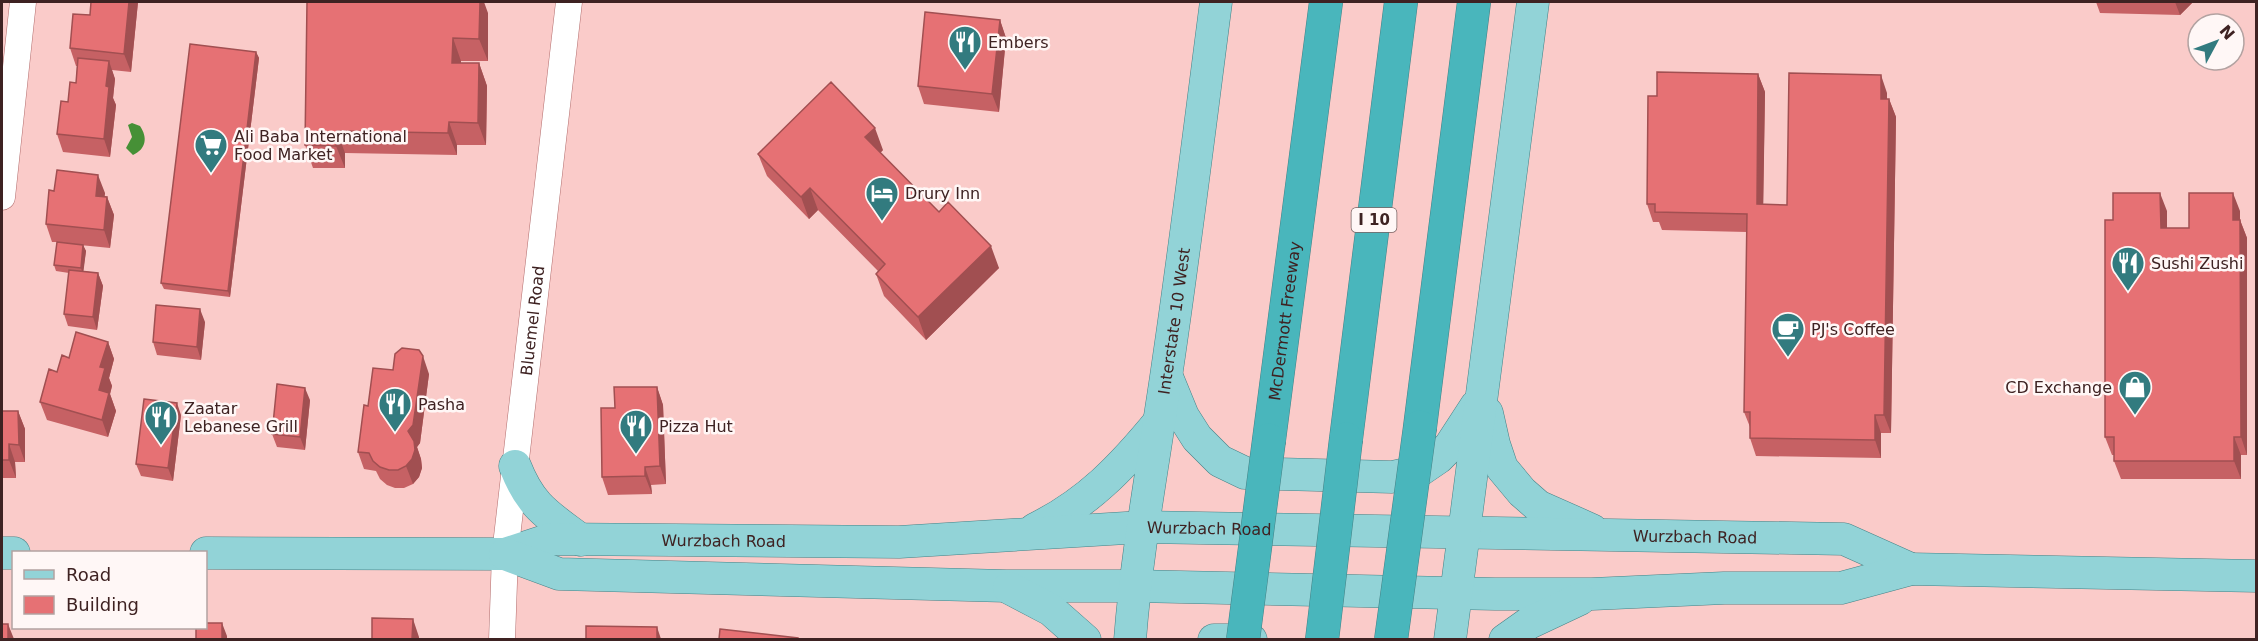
<svg xmlns="http://www.w3.org/2000/svg" width="2258" height="641" font-family="'DejaVu Sans',sans-serif">
<style>
.water{fill:#469036}
.lines{fill:none;stroke-linecap:round;stroke-linejoin:round}
.minor-casing{stroke:#b26c6c;stroke-width:27}
.major-casing{stroke:#458286;stroke-width:33}
.highway-casing{stroke:#458286;stroke-width:34}
.minor{stroke:#fff;stroke-width:26}
.major{stroke:#92d3d7;stroke-width:32}
.highway{stroke:#49b6bc;stroke-width:33}
.highway-bridge-casing{stroke:#458286;stroke-width:34;stroke-linecap:butt}
.highway-bridge{stroke:#49b6bc;stroke-width:33}
.wall{fill:#c66164}
.shaded-wall{fill:#a14f51}
.building{fill:#e67174;stroke:#a14f51;stroke-width:1.5}
.labels{text-anchor:middle;stroke-width:5;stroke-linejoin:round;paint-order:stroke}
.shield{fill:#fff7f6;stroke:#786262;stroke-width:1.5}
.shield-label{font-size:15px;font-weight:bold;fill:#3e2222}
.poi-label{font-size:16px;fill:#3e2222;stroke:#fff7f6;text-anchor:start}
.street-label{font-size:16px;fill:#3e2222;stroke:#fff7f6}
</style>
<rect width="100%" height="100%" fill="#facbc9"/>
<path class="water" d="M 132,123 L 140,126 C 148,138 146,149 133,155 L 126,148 L 132,137 L 128,125 Z"/>
<g class="lines">
<g class="minor-casing">
<g id="minor">
<path d="M 2,197 L 23,2"/>
<path id="s1" d="M 502,640 L 505,554 L 569,2"/>
</g>
</g>
<g class="major-casing">
<g id="major">
<path d="M 1167,377 L 1183,416 L 1197,438 L 1220,461 L 1245,473 L 1392,477 L 1419,471 L 1438,458 L 1450,446 L 1476,406"/>
<path d="M 1487,413 L 1494,444 L 1502,468 L 1522,492 L 1538,506 L 1592,530"/>
<path d="M 515,466 C 531,507 548,515 581,540"/>
<path d="M 1035,529 C 1088,503 1122,467 1159,422"/>
<path d="M 2,553 L 14,553"/>
<path id="s2" d="M 206,553 L 505,554 L 551,539 L 899,542 L 1142,527 L 1844,539 L 1911,569"/>
<path d="M 505,554 L 559,574 L 1006,586 L 1134,586 L 1495,594 L 1592,594 L 1724,588 L 1841,588 L 1911,569 L 2256,576"/>
<path d="M 1009,588 L 1051,610 L 1085,640"/>
<path id="s3" d="M 1130,640 C 1137,549 1154,460 1167,370 C 1185,248 1200,125 1216,2"/>
<path d="M 1214,640 L 1251,640"/>
<path d="M 1450,640 L 1533,2"/>
<path d="M 1505,640 L 1529,623 L 1580,599"/>
</g>
</g>
<g class="highway-casing">
<g id="highway">
<path d="M 1420,427 L 1474,2"/>
<path d="M 1346,439 L 1401,2"/>
<path id="s4" d="M 1269,440 L 1326,2"/>
</g>
</g>
<use href="#minor" class="minor"/>
<use href="#major" class="major"/>
<use href="#highway" class="highway"/>
<g class="highway-bridge-casing">
<path id="highway-bridge" d="M 1243,640 L 1269,440
M 1322,640 L 1346,439
M 1391,640 L 1420,427"/>
</g>
<use href="#highway-bridge" class="highway-bridge"/>
</g>
<path class="wall" d="M 138,2 L 131,72 L 112,70 L 115,79 L 113,98 L 116,105 L 110,157 L 63,152 L 57,134 L 68,102 L 76,83 L 77,66 L 76,66 L 70,48 L 90,15 Z
M 2096,2 L 2193,2 L 2180,15 L 2100,13 Z
M 488,13 L 488,61 L 461,61 L 461,63 L 479,63 L 487,86 L 486,145 L 457,145 L 457,155 L 345,153 L 345,168 L 313,168 L 305,145 Z
M 1000,20 L 1006,38 L 999,112 L 924,104 L 918,86 Z
M 256,52 L 259,58 L 230,297 L 164,289 L 161,283 Z
M 1758,74 L 1765,92 L 1763,204 L 1787,205 L 1887,93 L 1887,99 L 1889,99 L 1896,117 L 1891,433 L 1881,433 L 1881,458 L 1756,456 L 1750,438 L 1750,427 L 1744,412 L 1747,232 L 1662,230 L 1659,222 L 1653,222 L 1647,204 L 1657,96 Z
M 883,150 L 880,153 L 939,212 L 999,268 L 926,340 L 884,296 L 876,274 L 878,271 L 818,210 L 809,219 L 767,176 L 758,154 Z
M 54,191 L 105,193 L 104,197 L 107,197 L 114,215 L 110,248 L 80,245 L 83,245 L 86,251 L 83,271 L 98,273 L 103,286 L 97,330 L 68,326 L 64,314 L 69,273 L 56,271 L 54,265 L 57,242 L 52,242 L 46,224 Z
M 2167,211 L 2167,228 L 2189,228 L 2240,211 L 2240,220 L 2247,238 L 2247,455 L 2241,455 L 2241,479 L 2121,479 L 2114,461 L 2114,455 L 2112,455 L 2105,437 L 2113,220 Z
M 205,322 L 201,360 L 157,355 L 153,342 Z
M 108,342 L 114,359 L 109,378 L 112,386 L 110,394 L 116,411 L 108,437 L 47,420 L 40,402 L 57,372 L 69,358 Z
M 393,370 L 429,374 L 420,443 L 417,447 L 421,459 L 422,468 L 419,477 L 413,484 L 404,488 L 395,488 L 387,485 L 380,479 L 376,471 L 364,469 L 358,452 L 368,406 Z
M 657,387 L 663,405 L 666,484 L 651,485 L 652,494 L 608,495 L 602,477 L 615,408 Z
M 310,400 L 305,450 L 277,447 L 272,434 Z
M 2,411 L 18,411 L 25,429 L 25,462 L 15,462 L 16,478 L 2,478 Z
M 181,415 L 173,481 L 141,476 L 136,464 Z"/>
<path class="shaded-wall" d="M 129,2 L 138,2 L 131,72 L 124,54 Z
M 480,2 L 484,2 L 488,13 L 488,61 L 479,39 Z
M 2175,2 L 2193,2 L 2180,15 Z
M 1000,20 L 1006,38 L 999,112 L 992,94 Z
M 453,38 L 461,61 L 460,85 L 452,63 Z
M 256,52 L 259,58 L 230,297 L 228,291 Z
M 109,61 L 115,79 L 113,98 L 116,105 L 110,157 L 104,139 L 106,86 Z
M 479,63 L 487,86 L 486,145 L 478,123 Z
M 1758,74 L 1765,92 L 1763,222 L 1757,204 Z
M 1881,75 L 1887,93 L 1887,117 L 1881,99 Z
M 1889,99 L 1896,117 L 1891,433 L 1884,415 Z
M 449,122 L 457,145 L 457,155 L 448,133 Z
M 875,128 L 883,150 L 873,160 L 865,137 Z
M 337,131 L 345,153 L 345,168 L 336,146 Z
M 98,175 L 105,193 L 103,214 L 96,196 Z
M 810,188 L 818,210 L 809,219 L 801,197 Z
M 2160,193 L 2167,211 L 2167,246 L 2161,228 Z
M 2233,193 L 2240,211 L 2240,238 L 2233,220 Z
M 107,197 L 114,215 L 110,248 L 104,230 Z
M 2240,220 L 2247,238 L 2247,455 L 2241,437 Z
M 83,245 L 86,251 L 83,275 L 81,268 Z
M 991,246 L 999,268 L 926,340 L 918,317 Z
M 98,273 L 103,286 L 97,330 L 93,317 Z
M 200,309 L 205,322 L 201,360 L 197,347 Z
M 108,342 L 114,359 L 109,378 L 112,386 L 110,394 L 116,411 L 108,437 L 102,420 L 99,390 L 100,367 Z
M 423,356 L 429,374 L 420,443 L 417,447 L 421,459 L 422,468 L 419,477 L 413,484 L 406,466 L 408,431 Z
M 657,387 L 663,405 L 666,484 L 660,466 Z
M 305,388 L 310,400 L 305,450 L 300,437 Z
M 177,403 L 181,415 L 173,481 L 168,468 Z
M 18,411 L 25,429 L 25,462 L 19,445 Z
M 1875,415 L 1881,433 L 1881,458 L 1875,440 Z
M 2234,437 L 2241,455 L 2241,479 L 2234,461 Z
M 9,444 L 15,462 L 16,478 L 9,460 Z
M 645,467 L 651,485 L 652,494 L 645,476 Z
M 413,619 L 419,637 L 419,639 L 412,639 Z
M 222,623 L 227,636 L 227,639 L 222,639 Z
M 8,624 L 14,639 L 8,639 Z
M 657,627 L 661,639 L 657,639 Z"/>
<path class="building" d="M 91,2 L 129,2 L 124,54 L 70,48 L 73,14 L 90,15 Z
M 307,2 L 480,2 L 479,39 L 453,38 L 452,63 L 479,63 L 478,123 L 449,122 L 448,133 L 337,131 L 336,146 L 305,145 Z
M 925,12 L 1000,20 L 992,94 L 918,86 Z
M 190,44 L 256,52 L 228,291 L 161,283 Z
M 78,58 L 109,61 L 106,86 L 109,87 L 104,139 L 57,134 L 61,101 L 68,102 L 70,82 L 76,83 Z
M 1657,72 L 1758,74 L 1757,204 L 1787,205 L 1789,73 L 1881,75 L 1881,99 L 1889,99 L 1884,415 L 1875,415 L 1875,440 L 1750,438 L 1750,412 L 1744,412 L 1747,214 L 1655,212 L 1655,204 L 1647,204 L 1648,96 L 1657,96 Z
M 831,82 L 875,128 L 865,137 L 939,212 L 948,202 L 991,246 L 918,317 L 876,274 L 885,264 L 810,188 L 801,197 L 758,154 Z
M 57,170 L 98,175 L 96,196 L 107,197 L 104,230 L 46,224 L 49,190 L 54,191 Z
M 2113,193 L 2160,193 L 2161,228 L 2189,228 L 2189,193 L 2233,193 L 2233,220 L 2240,220 L 2241,437 L 2234,437 L 2234,461 L 2114,461 L 2114,437 L 2105,437 L 2105,220 L 2113,220 Z
M 57,242 L 83,245 L 81,268 L 54,265 Z
M 69,270 L 98,273 L 93,317 L 64,314 Z
M 156,305 L 200,309 L 197,347 L 153,342 Z
M 76,332 L 108,342 L 100,367 L 105,368 L 99,390 L 109,393 L 102,420 L 40,402 L 49,369 L 57,372 L 62,355 L 69,358 Z
M 402,348 L 419,350 L 423,356 L 413,425 L 408,431 L 414,441 L 415,450 L 412,459 L 406,466 L 398,470 L 389,470 L 380,467 L 373,461 L 369,453 L 358,452 L 364,405 L 368,406 L 373,368 L 393,370 L 395,354 Z
M 277,384 L 305,388 L 300,437 L 272,434 Z
M 614,387 L 657,387 L 660,466 L 645,467 L 645,476 L 602,477 L 601,408 L 615,408 Z
M 144,399 L 177,403 L 168,468 L 136,464 Z
M 2,411 L 18,411 L 19,445 L 9,444 L 9,460 L 2,460 Z
M 372,618 L 413,619 L 412,639 L 372,639 Z
M 206,623 L 222,623 L 222,639 L 196,639 L 196,627 L 206,627 Z
M 2,624 L 8,624 L 8,639 L 2,639 Z
M 586,626 L 657,627 L 657,639 L 586,639 Z
M 720,629 L 798,638 L 798,639 L 719,639 Z"/>
<defs>
<g id="restaurant-pin" transform="scale(1.725)"><path d="M0 17L-7.5 6A9.5 9.5 0 1 1 7.5 6Z" fill="#327b7f" stroke="#fff7f6"/><path d="M-5-6h1v4h1v-4h1v4h1v-4h1v5L-1.5 .5V6h-2V.5L-5-1ZM5-6V6H3V1.5H1.5Q1.5-4 5-6Z" fill="#fff"/></g>
<g id="supermarket-pin" transform="scale(1.725)"><path d="M0 17L-7.5 6A9.5 9.5 0 1 1 7.5 6Z" fill="#327b7f" stroke="#fff7f6"/><path d="M-6-5.5h2.5l.6 2H6L4.5 2H-2.5L-4.4-4H-6ZM-1.5 3.2a1.3 1.3 0 1 0 .1 0ZM3 3.2a1.3 1.3 0 1 0 .1 0Z" fill="#fff"/></g>
<g id="hotel-pin" transform="scale(1.725)"><path d="M0 17L-7.5 6A9.5 9.5 0 1 1 7.5 6Z" fill="#327b7f" stroke="#fff7f6"/><path d="M-6-4.5h1.5V1H6V5H4.5V3h-9V5H-6ZM-4 0a1.8 1.8 0 1 1 3.6 0ZM.5 0V-2.5h3Q6-2.5 6 0Z" fill="#fff"/></g>
<g id="cafe-pin" transform="scale(1.725)"><path d="M0 17L-7.5 6A9.5 9.5 0 1 1 7.5 6Z" fill="#327b7f" stroke="#fff7f6"/><path d="M-5.5-4.5H6V0H3Q3 3.5 0 3.5H-2.5Q-5.5 3.5-5.5 0ZM3-3.2v2h1.7v-2ZM-6 4.5H4V6H-6Z" fill="#fff"/></g>
<g id="shop-pin" transform="scale(1.725)"><path d="M0 17L-7.5 6A9.5 9.5 0 1 1 7.5 6Z" fill="#327b7f" stroke="#fff7f6"/><path d="M-5-2.5h2.3a2.7 3.5 0 0 1 5.4 0H5L5.5 6h-11ZM-1.5-2.5h3a1.5 2.3 0 0 0-3 0Z" fill="#fff"/></g>
</defs>
<g fill-rule="evenodd">
<use href="#restaurant-pin" x="965" y="42"/>
<use href="#supermarket-pin" x="211" y="145"/>
<use href="#hotel-pin" x="882" y="193"/>
<use href="#restaurant-pin" x="2128" y="263"/>
<use href="#cafe-pin" x="1788" y="329"/>
<use href="#shop-pin" x="2135" y="387"/>
<use href="#restaurant-pin" x="395" y="404"/>
<use href="#restaurant-pin" x="161" y="417"/>
<use href="#restaurant-pin" x="636" y="426"/>
</g>
<g class="labels">
<rect class="shield" x="1351.5" y="208" width="45" height="24" rx="4.5"/>
<g class="shield-label">
<text x="1374" y="225">I 10</text>
</g>
<g class="poi-label">
<text x="988" y="48">Embers</text>
<text x="234" y="142">Ali Baba International<tspan x="234" dy="18">Food Market</tspan></text>
<text x="905" y="199">Drury Inn</text>
<text x="2151" y="269">Sushi Zushi</text>
<text x="1811" y="335">PJ's Coffee</text>
<text x="2112" y="393" text-anchor="end">CD Exchange</text>
<text x="418" y="410">Pasha</text>
<text x="184" y="414">Zaatar<tspan x="184" dy="18">Lebanese Grill</tspan></text>
<text x="659" y="432">Pizza Hut</text>
</g>
<g class="street-label">
<text dy="6" stroke="none"><textPath href="#s1" startOffset="321">Bluemel Road</textPath></text>
<text dy="6" stroke="none"><textPath href="#s4" startOffset="120">McDermott Freeway</textPath></text>
<text dy="6" stroke="none"><textPath href="#s3" startOffset="322">Interstate 10 West</textPath></text>
<text dy="6" stroke="none"><textPath href="#s2" startOffset="1006">Wurzbach Road</textPath></text>
<text dy="6" stroke="none"><textPath href="#s2" startOffset="1492">Wurzbach Road</textPath></text>
<text dy="6" stroke="none"><textPath href="#s2" startOffset="520">Wurzbach Road</textPath></text>
</g>
</g>
<rect width="2258" height="641" fill="none" stroke="#3e2222" stroke-width="6"/>
<rect x="12" y="551" width="195" height="78" fill="#fff7f6" stroke="#b2a2a1" stroke-width="1.5"/>
<rect x="24" y="570" width="30" height="9" fill="#92d3d7" stroke="#b2a2a1" stroke-width="1.5"/>
<text x="66" y="581" font-size="18" fill="#3e2222">Road</text>
<rect x="24" y="596" width="30" height="18" fill="#e67174" stroke="#b2a2a1" stroke-width="1.5"/>
<text x="66" y="611" font-size="18" fill="#3e2222">Building</text>
<g transform="translate(2216 42) rotate(49)"><circle r="28" fill="#fff7f6" stroke="#b2a2a1" stroke-width="1.5"/>
<path d="M0-4.5L10 22L0 15L-10 22Z" fill="#327b7f"/>
<text y="-9" font-size="16" font-weight="bold" text-anchor="middle" fill="#3e2222">N</text>
</g>
</svg>
